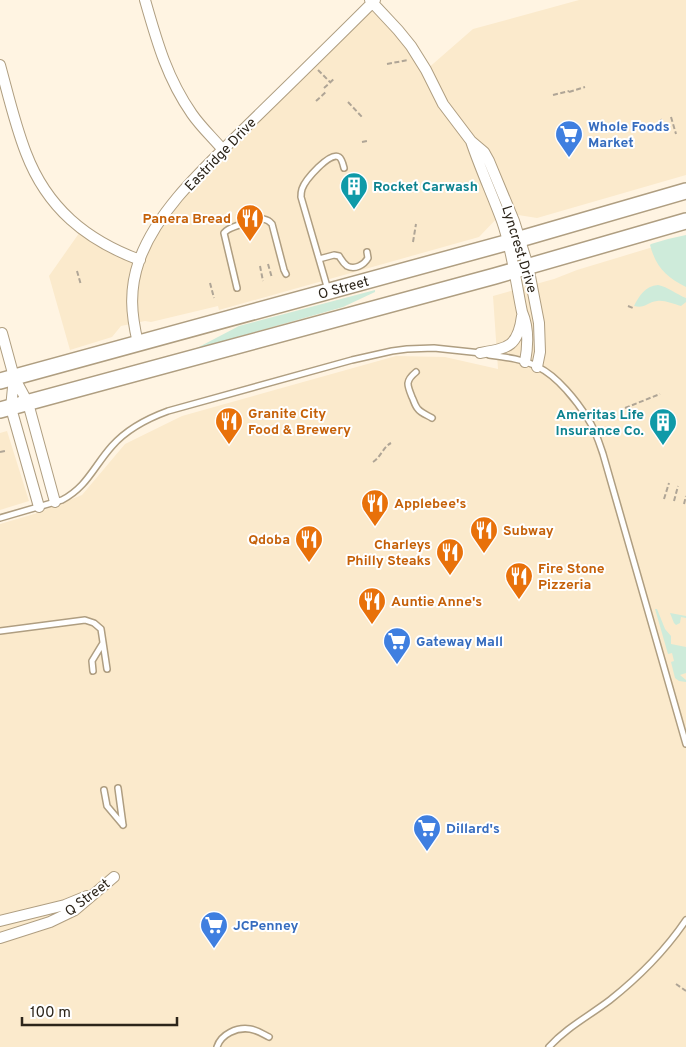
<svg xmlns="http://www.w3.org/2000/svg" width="686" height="1047" font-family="Overpass,sans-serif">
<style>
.built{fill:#fbeacc}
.green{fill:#ceebda}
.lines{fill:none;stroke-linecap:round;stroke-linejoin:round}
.lane-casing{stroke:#af9e81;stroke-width:8}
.street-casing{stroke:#af9e81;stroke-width:12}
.primary-casing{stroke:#af9e81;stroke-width:18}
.path{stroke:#afa596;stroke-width:2;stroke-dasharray:5 2.5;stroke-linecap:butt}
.lane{stroke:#fff;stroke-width:5}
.street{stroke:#fff;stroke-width:10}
.primary{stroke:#fff;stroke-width:15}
.labels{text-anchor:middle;stroke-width:4;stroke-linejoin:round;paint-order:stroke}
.shop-label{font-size:14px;font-weight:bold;fill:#366cbe;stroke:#fff;text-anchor:start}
.street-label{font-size:14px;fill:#2c251a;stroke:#fff}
.culture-label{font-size:14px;font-weight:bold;fill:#0d838f;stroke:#fff;text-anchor:start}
.food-label{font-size:14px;font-weight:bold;fill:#c56008;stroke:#fff;text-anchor:start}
</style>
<rect width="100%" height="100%" fill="#fff4e2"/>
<path class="built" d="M 579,0 L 686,0 L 686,175 L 537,218 L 512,214 L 489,161 L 471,142 L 500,215 L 479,237 L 219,310 L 218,306 L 151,322 L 145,321 L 121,326 L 112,337 L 70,350 L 49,276 L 82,229 L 140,259 L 161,218 L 372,2 L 426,70 L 473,29 Z
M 686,237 L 686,1047 L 0,1047 L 0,524 L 34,514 L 82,495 L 125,444 L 182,416 L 396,356 L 445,357 L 498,369 L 493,296 L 554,279 L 577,270 Z
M 7,431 L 29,501 L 0,510 L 0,433 Z"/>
<path class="green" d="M 686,235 L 686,287 C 666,277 656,267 650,245 L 651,244 L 668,239 Z
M 658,285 C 668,287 676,294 686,298 L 686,302 L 681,306 C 673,304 665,300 657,301 C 647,302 645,309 634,306 C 639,296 645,286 658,285 Z
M 375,290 L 375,292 L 343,307 L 195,349 L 239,326 Z
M 655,609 L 657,609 L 665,629 L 671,636 L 671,644 L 686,647 L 686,673 L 680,675 L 686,680 L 686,682 L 679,681 L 675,678 L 671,662 L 674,661 L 672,653 L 668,654 Z
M 670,613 L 686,616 L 686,618 L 681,617 L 680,623 L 676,625 L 674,623 Z"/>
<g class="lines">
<g class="lane-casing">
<path id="lane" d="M 319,259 L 334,255 L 339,256 C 341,259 343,263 347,266 C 355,270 364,265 368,258 L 367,252
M 237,288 L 224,233 C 230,225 253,222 263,219 C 268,220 269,221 272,224 L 284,270 L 286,274
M 328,290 L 301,197 C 301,193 301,192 302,189 C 305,180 330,151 339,157 C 342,159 343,164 344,168
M 489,355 C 505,357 523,359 538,367 C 557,376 577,401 588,419 C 595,429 599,442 603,454 L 686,744
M 416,372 C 405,381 407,385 412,397 C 414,401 415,406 418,409 C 421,413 427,415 432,418
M 0,518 L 62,500 C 87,487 94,466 112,446 C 127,429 146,419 168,411 L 352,360 L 392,351 L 407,349 L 434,348 L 481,353
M 0,631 L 85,620 L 94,623 L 101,629 L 107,669
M 93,671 L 92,661 L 103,643
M 118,788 L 123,825
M 104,790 L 107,806 L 123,825
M 217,1047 C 221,1034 237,1027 250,1029 C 257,1030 263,1034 269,1037
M 549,1047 C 566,1028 589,1016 610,1000 C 639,977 665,951 686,920"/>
</g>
<g class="street-casing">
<path id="street" d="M 145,0 C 157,42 167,78 192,114 C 201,127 213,138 223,150
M 370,0 L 398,30 L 411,46 L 426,70 L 443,104 L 471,141 L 484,152 L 489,161 L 514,221 L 528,266 L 539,323 L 540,352 L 537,367
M 0,65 C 8,94 15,125 26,153 C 47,208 86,240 140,260
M 471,141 C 480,168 492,194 502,221 C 512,249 516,283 522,312 C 529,328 528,346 525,362
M 2,333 L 14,377 L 28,403 L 55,502
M 138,343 C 131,314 129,290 139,261 C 158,207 211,162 250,123 C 292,82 334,41 375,0
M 480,353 C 508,348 518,347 522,316
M 14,377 L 11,408 L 39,507
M 0,921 L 65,905 L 87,896
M 0,938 L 50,922 L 75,910 L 114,877"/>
</g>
<g class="primary-casing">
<g id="primary">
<path id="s1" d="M 0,381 L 520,239 L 686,191"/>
<path d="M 0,410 L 495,276 L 686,221"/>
</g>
</g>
<path class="path" d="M 387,64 L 408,60
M 318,70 L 330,82
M 324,88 L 335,78
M 569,92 L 585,87
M 553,95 L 569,91
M 316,101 L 327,91
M 348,102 L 363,118
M 671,117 L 676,134
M 661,119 L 662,123
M 362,142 L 367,141
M 413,242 L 416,224
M 268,264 L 272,278
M 260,266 L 263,281
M 77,271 L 81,285
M 210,283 L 214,298
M 628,306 L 633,308
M 625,408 L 660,394
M 597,420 L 614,412
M 0,452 L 5,451
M 373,462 C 381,457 383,447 391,443
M 664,499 L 669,483
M 674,501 L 678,486
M 684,504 L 686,496
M 676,984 L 686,991"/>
<use href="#lane" class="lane"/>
<use href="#street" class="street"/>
<use href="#primary" class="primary"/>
</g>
<defs>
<g id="supermarket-pin" transform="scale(1.4375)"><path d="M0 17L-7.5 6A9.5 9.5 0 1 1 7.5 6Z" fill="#3f7fe0" stroke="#fff"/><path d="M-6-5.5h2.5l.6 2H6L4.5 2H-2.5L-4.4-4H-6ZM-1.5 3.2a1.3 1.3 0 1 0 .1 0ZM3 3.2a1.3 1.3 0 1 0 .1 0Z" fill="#fff"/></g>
<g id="building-pin" transform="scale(1.4375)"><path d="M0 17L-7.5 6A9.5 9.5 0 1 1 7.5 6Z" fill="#0f9aa8" stroke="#fff"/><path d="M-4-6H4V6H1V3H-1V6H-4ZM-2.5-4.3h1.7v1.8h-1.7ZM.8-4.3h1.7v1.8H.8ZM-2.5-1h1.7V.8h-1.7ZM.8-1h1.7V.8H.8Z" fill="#fff"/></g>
<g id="restaurant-pin" transform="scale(1.4375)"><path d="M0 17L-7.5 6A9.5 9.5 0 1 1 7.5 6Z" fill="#e8710a" stroke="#fff"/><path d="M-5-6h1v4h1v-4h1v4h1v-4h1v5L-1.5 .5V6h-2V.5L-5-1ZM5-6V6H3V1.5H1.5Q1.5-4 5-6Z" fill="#fff"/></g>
</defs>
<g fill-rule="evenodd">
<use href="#supermarket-pin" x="569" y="134"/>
<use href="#building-pin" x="354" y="186"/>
<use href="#restaurant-pin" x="250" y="218"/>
<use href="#restaurant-pin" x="229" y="421"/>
<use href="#building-pin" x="663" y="422"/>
<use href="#restaurant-pin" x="375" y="503"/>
<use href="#restaurant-pin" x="484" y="530"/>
<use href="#restaurant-pin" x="309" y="539"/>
<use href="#restaurant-pin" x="450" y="552"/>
<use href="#restaurant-pin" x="519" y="576"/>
<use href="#restaurant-pin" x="372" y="601"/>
<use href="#supermarket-pin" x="397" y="641"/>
<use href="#supermarket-pin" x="427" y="828"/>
<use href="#supermarket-pin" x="214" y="925"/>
</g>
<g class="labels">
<g class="shop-label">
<text x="588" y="131">Whole Foods<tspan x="588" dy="16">Market</tspan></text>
<text x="416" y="646">Gateway Mall</text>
<text x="446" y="833">Dillard's</text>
<text x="233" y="930">JCPenney</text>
</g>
<g class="street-label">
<text transform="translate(220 154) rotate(-46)" y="5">Eastridge Drive</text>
<text transform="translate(520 249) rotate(73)" y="5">Lyncrest Drive</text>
<text dy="5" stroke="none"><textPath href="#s1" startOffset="356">O Street</textPath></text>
<text transform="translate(87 897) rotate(-37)" y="5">Q Street</text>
</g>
<g class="culture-label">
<text x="373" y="191">Rocket Carwash</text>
<text x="644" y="419" text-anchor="end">Ameritas Life<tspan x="644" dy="16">Insurance Co.</tspan></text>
</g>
<g class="food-label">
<text x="231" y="223" text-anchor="end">Panera Bread</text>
<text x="248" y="418">Granite City<tspan x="248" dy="16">Food &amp; Brewery</tspan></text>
<text x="394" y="508">Applebee's</text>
<text x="503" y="535">Subway</text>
<text x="290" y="544" text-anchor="end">Qdoba</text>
<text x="431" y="549" text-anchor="end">Charleys<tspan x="431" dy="16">Philly Steaks</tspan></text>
<text x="538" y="573">Fire Stone<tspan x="538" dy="16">Pizzeria</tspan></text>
<text x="391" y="606">Auntie Anne's</text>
</g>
</g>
<path d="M22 1017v8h155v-8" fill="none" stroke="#2c251a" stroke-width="2.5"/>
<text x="30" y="1017" font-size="15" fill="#2c251a" stroke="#ffffff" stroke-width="4" paint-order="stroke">100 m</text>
</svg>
